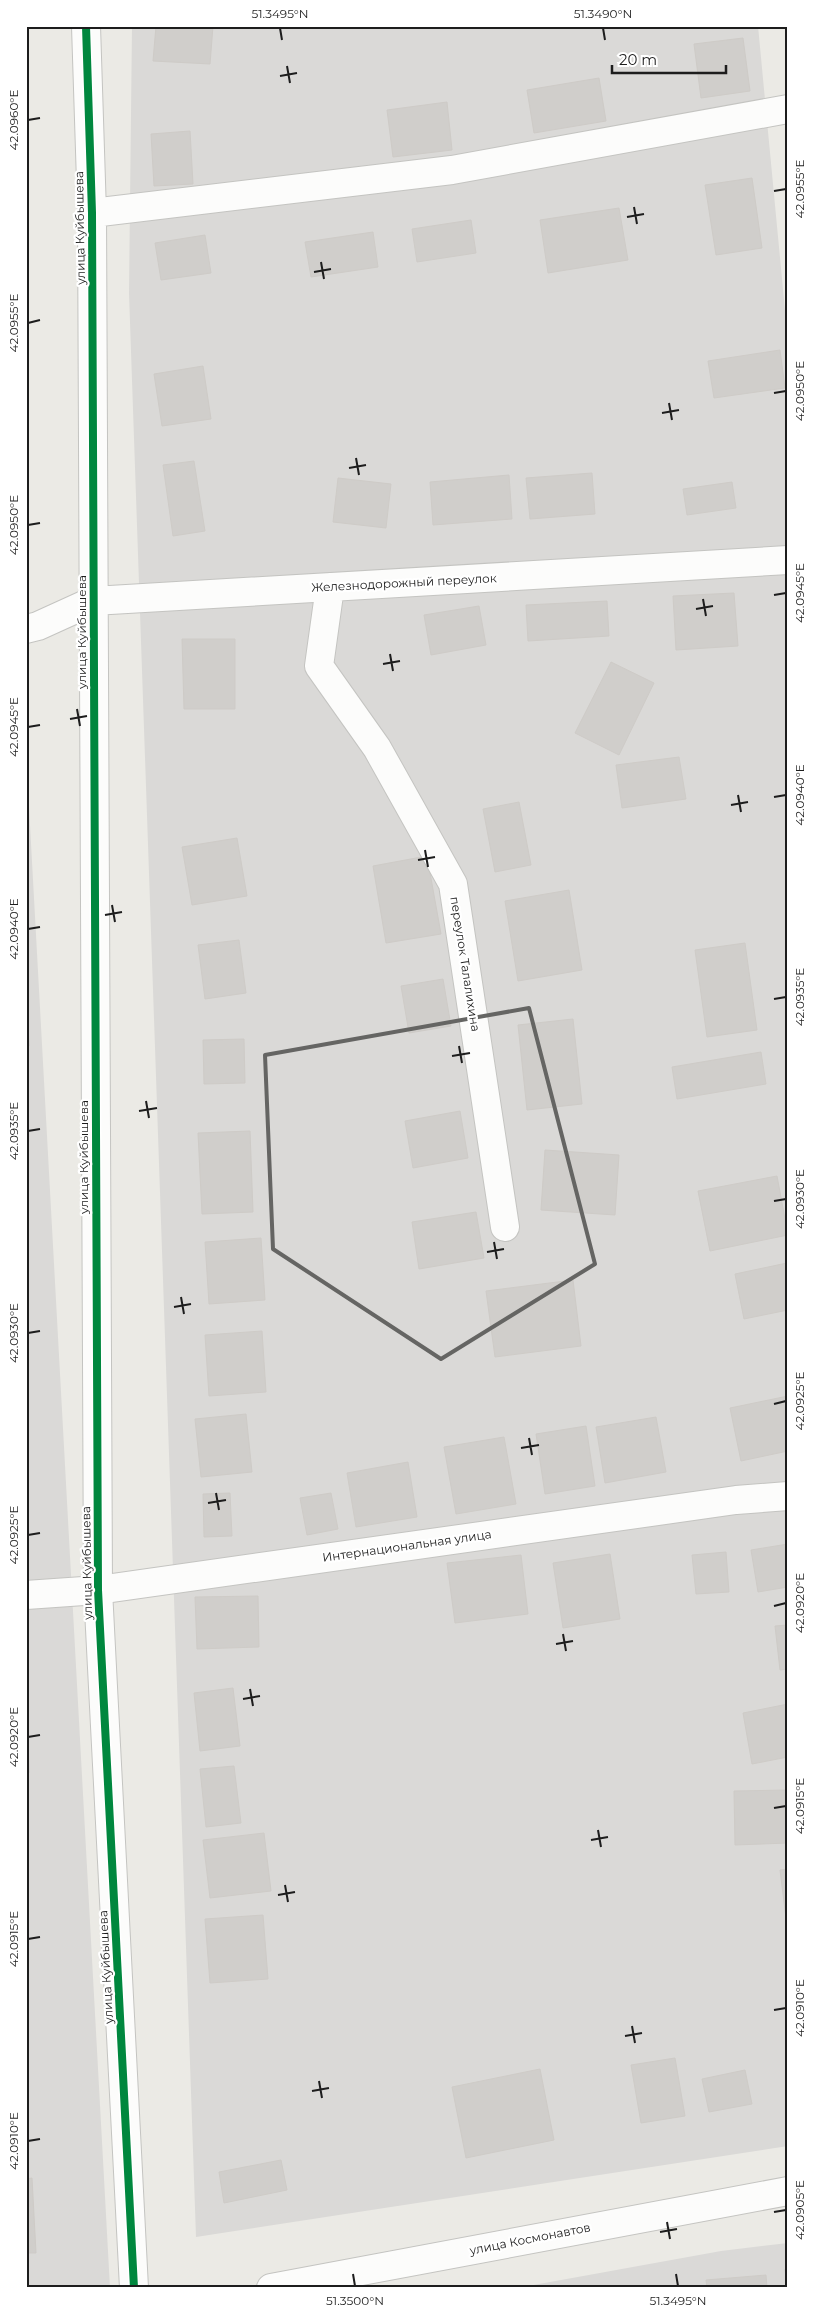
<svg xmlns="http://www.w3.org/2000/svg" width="814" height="2314" font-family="Montserrat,sans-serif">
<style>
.residential{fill:#dad9d7}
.building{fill:#d0cecb;stroke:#cecbc7}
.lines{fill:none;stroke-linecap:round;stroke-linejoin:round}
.minor-casing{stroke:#c4c4c1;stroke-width:30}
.minor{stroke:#fcfcfb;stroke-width:28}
.cycleway-casing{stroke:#fff;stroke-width:11}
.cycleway{stroke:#00873e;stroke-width:8}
.marked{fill:none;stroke:#656563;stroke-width:4;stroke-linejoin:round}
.ticks{fill:none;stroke:#1d1d1d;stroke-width:2}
.labels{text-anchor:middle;stroke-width:4.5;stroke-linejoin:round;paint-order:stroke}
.street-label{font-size:12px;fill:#1d1d1d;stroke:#fff}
.neatline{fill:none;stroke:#1d1d1d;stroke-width:2}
.ticks-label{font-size:12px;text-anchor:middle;fill:#1d1d1d}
</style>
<rect width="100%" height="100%" fill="#ebeae5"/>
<path class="residential" d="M 132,26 L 758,26 L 788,342 L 788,2146 L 196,2237 L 129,293 Z
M 26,752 L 110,2288 L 26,2288 Z
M 788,2243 L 788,2288 L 517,2288 L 721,2251 Z"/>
<path class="building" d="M 156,26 L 213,26 L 210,64 L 153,61 Z
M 743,38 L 750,91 L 701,98 L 694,44 Z
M 599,78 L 606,121 L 534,133 L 527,90 Z
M 447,102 L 452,150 L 393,157 L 387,110 Z
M 190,131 L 193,184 L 154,186 L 151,134 Z
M 752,178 L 762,248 L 716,255 L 705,185 Z
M 619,208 L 628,260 L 548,273 L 540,220 Z
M 471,220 L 476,253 L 417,262 L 412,229 Z
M 373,232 L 378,267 L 311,277 L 305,242 Z
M 205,235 L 211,273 L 161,280 L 155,243 Z
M 780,350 L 785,388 L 714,398 L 708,361 Z
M 203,366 L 211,419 L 162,426 L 154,374 Z
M 194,461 L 205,531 L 173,536 L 163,465 Z
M 592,473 L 595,514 L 530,519 L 526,478 Z
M 509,475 L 512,519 L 433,525 L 430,482 Z
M 338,478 L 391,484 L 386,528 L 333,522 Z
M 732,482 L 736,508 L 687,515 L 683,489 Z
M 734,593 L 738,646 L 676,650 L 673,596 Z
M 607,601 L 609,636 L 528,641 L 526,605 Z
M 479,606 L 486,645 L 431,655 L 424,615 Z
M 182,639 L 235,639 L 235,709 L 184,709 Z
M 611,662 L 654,683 L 619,755 L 575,733 Z
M 679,757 L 686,799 L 622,808 L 616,765 Z
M 519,802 L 531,865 L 495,872 L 483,809 Z
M 237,838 L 247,896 L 192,905 L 182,847 Z
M 427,856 L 441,934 L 386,943 L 373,866 Z
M 569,890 L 582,970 L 518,981 L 505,901 Z
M 26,927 L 28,966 L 26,966 Z
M 239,940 L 246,993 L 205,999 L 198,945 Z
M 745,943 L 757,1030 L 707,1037 L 695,950 Z
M 443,979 L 451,1026 L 409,1033 L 401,986 Z
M 26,983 L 29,1046 L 26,1046 Z
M 573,1019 L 582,1104 L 527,1110 L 518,1025 Z
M 244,1039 L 245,1083 L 204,1084 L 203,1040 Z
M 761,1052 L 766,1084 L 677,1099 L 672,1067 Z
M 460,1111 L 468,1158 L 413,1168 L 405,1121 Z
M 250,1131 L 253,1212 L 202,1214 L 198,1133 Z
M 545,1150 L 619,1155 L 615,1215 L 541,1210 Z
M 777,1176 L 788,1235 L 710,1251 L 698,1191 Z
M 476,1212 L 484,1258 L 419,1269 L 412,1222 Z
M 261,1238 L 265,1300 L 209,1304 L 205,1242 Z
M 787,1263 L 788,1310 L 744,1319 L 735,1274 Z
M 573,1280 L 581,1346 L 495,1357 L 486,1291 Z
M 262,1331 L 266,1392 L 209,1396 L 205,1335 Z
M 788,1396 L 788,1451 L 741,1461 L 730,1408 Z
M 246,1414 L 252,1472 L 201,1477 L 195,1419 Z
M 656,1417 L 666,1472 L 605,1483 L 596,1427 Z
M 586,1426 L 595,1486 L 545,1494 L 536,1434 Z
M 504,1437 L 516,1504 L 456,1514 L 444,1447 Z
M 408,1462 L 417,1517 L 356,1527 L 347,1473 Z
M 230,1493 L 232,1536 L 204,1537 L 203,1494 Z
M 331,1493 L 338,1529 L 307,1535 L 300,1498 Z
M 788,1544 L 788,1587 L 758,1592 L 751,1550 Z
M 726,1552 L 729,1592 L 696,1594 L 692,1555 Z
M 610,1554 L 620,1619 L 563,1628 L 553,1563 Z
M 521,1555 L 528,1614 L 455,1623 L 447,1563 Z
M 258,1596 L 259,1647 L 197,1649 L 195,1597 Z
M 788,1625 L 788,1669 L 780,1670 L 775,1626 Z
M 233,1688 L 240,1746 L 200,1751 L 194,1693 Z
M 27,1703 L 29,1773 L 26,1773 L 26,1703 Z
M 788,1704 L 788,1757 L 752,1764 L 743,1713 Z
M 234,1766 L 241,1823 L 206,1827 L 200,1769 Z
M 788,1790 L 788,1843 L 735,1845 L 734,1791 Z
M 264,1833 L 271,1891 L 210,1898 L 203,1840 Z
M 788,1869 L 788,1934 L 780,1870 Z
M 263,1915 L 268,1979 L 210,1983 L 205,1919 Z
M 675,2058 L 685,2116 L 641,2123 L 631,2065 Z
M 540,2069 L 554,2140 L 466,2158 L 452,2087 Z
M 745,2070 L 752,2104 L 709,2112 L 702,2079 Z
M 281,2160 L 287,2190 L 224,2203 L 219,2172 Z
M 32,2178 L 36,2253 L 26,2253 L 26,2179 Z
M 788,2268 L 788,2288 L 787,2288 L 785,2269 Z
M 766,2275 L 767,2288 L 707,2288 L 706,2280 Z"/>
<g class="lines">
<g class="minor-casing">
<path id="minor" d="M 86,26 L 92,213 L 98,1590 L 134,2288
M 92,213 L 452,170 L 788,109
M 330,587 L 319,666 L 377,748 L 453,884 L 505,1227
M 26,629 L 38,626 L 93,601 L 788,560
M 26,1595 L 98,1590 L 736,1500 L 788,1496
M 271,2288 L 788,2191"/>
</g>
<use href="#minor" class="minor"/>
<g class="cycleway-casing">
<path id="cycleway" d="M 86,26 L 92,213 L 98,1590 L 134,2288"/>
</g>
<use href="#cycleway" class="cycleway"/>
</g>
<path class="marked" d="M 529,1008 L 595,1264 L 441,1359 L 273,1249 L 265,1055 Z"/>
<path class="ticks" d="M 280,28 L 282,40M 603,28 L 605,40M 287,66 L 290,83M 280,76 L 297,73M 28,120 L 40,118M 774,191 L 786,189M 634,207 L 637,224M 627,217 L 644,214M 321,262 L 324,279M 314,272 L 331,269M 28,323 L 40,320M 774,393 L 786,391M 669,403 L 672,420M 662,413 L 679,410M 356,458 L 359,475M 349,468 L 366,465M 28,525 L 40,523M 774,595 L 786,593M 703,599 L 706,616M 696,609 L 713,606M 390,654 L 393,671M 383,664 L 400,661M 77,709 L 80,726M 70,719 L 87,716M 28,727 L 40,725M 738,795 L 741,812M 774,797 L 786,795M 731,805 L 748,802M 425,850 L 428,867M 418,860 L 435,857M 112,905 L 115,922M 105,915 L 122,912M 28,929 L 40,927M 774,999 L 786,997M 459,1046 L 462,1063M 452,1056 L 470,1053M 146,1101 L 149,1118M 139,1111 L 157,1108M 28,1131 L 40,1129M 774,1201 L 786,1199M 494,1242 L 497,1259M 487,1252 L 504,1249M 181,1297 L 184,1314M 174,1307 L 191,1304M 28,1333 L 40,1331M 774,1404 L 786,1401M 529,1438 L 532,1455M 521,1448 L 539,1445M 216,1493 L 219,1510M 208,1503 L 226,1500M 28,1535 L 40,1533M 774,1606 L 786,1603M 563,1634 L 566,1651M 556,1644 L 573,1641M 250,1689 L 253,1706M 243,1699 L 260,1696M 28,1737 L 40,1735M 774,1808 L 786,1806M 598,1830 L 601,1847M 591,1840 L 608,1837M 285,1885 L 288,1902M 278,1895 L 295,1892M 28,1939 L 40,1937M 774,2010 L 786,2008M 632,2026 L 635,2043M 625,2036 L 642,2033M 319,2081 L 322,2098M 312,2091 L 329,2088M 28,2141 L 40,2139M 774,2212 L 786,2210M 667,2222 L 670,2239M 660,2232 L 677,2229M 353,2274 L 355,2286M 676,2274 L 678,2286"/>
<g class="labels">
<g class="street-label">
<text transform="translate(80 228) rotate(-91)" y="4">улица Куйбышева</text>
<text transform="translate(404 583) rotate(-3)" y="4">Железнодорожный переулок</text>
<text transform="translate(82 632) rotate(-90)" y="4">улица Куйбышева</text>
<text transform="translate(465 964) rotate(81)" y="4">переулок Талалихина</text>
<text transform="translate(84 1157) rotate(-90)" y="4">улица Куйбышева</text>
<text transform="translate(407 1546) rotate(-8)" y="4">Интернациональная улица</text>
<text transform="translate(87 1563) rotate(-91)" y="4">улица Куйбышева</text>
<text transform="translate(106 1967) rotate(-93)" y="4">улица Куйбышева</text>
<text transform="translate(530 2239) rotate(-11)" y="4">улица Космонавтов</text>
</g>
</g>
<rect width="814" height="2314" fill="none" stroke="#ffffff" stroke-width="55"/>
<path d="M612 65v8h114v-8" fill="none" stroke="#1d1d1d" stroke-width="2.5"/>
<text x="619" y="65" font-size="15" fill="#1d1d1d" stroke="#ffffff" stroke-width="4" paint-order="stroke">20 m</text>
<rect x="28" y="28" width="758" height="2258" class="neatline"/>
<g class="ticks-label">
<text x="280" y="18">51.3495°N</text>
<text x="603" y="18">51.3490°N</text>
<text transform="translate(14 120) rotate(-90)" y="4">42.0960°E</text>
<text transform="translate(800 189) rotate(-90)" y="4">42.0955°E</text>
<text transform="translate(14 323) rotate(-90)" y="4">42.0955°E</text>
<text transform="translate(800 391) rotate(-90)" y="4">42.0950°E</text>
<text transform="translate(14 525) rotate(-90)" y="4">42.0950°E</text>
<text transform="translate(800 593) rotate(-90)" y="4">42.0945°E</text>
<text transform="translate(14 727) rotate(-90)" y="4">42.0945°E</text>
<text transform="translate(800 795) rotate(-90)" y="4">42.0940°E</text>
<text transform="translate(14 929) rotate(-90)" y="4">42.0940°E</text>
<text transform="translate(800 997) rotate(-90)" y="4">42.0935°E</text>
<text transform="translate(14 1131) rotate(-90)" y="4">42.0935°E</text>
<text transform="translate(800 1199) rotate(-90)" y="4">42.0930°E</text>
<text transform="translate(14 1333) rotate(-90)" y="4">42.0930°E</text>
<text transform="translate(800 1401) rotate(-90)" y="4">42.0925°E</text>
<text transform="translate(14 1535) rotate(-90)" y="4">42.0925°E</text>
<text transform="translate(800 1603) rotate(-90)" y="4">42.0920°E</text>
<text transform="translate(14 1737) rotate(-90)" y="4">42.0920°E</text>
<text transform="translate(800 1806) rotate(-90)" y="4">42.0915°E</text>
<text transform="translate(14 1939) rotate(-90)" y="4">42.0915°E</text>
<text transform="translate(800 2008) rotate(-90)" y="4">42.0910°E</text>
<text transform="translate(14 2141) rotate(-90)" y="4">42.0910°E</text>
<text transform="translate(800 2210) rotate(-90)" y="4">42.0905°E</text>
<text x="355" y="2305">51.3500°N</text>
<text x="678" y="2305">51.3495°N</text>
</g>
</svg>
